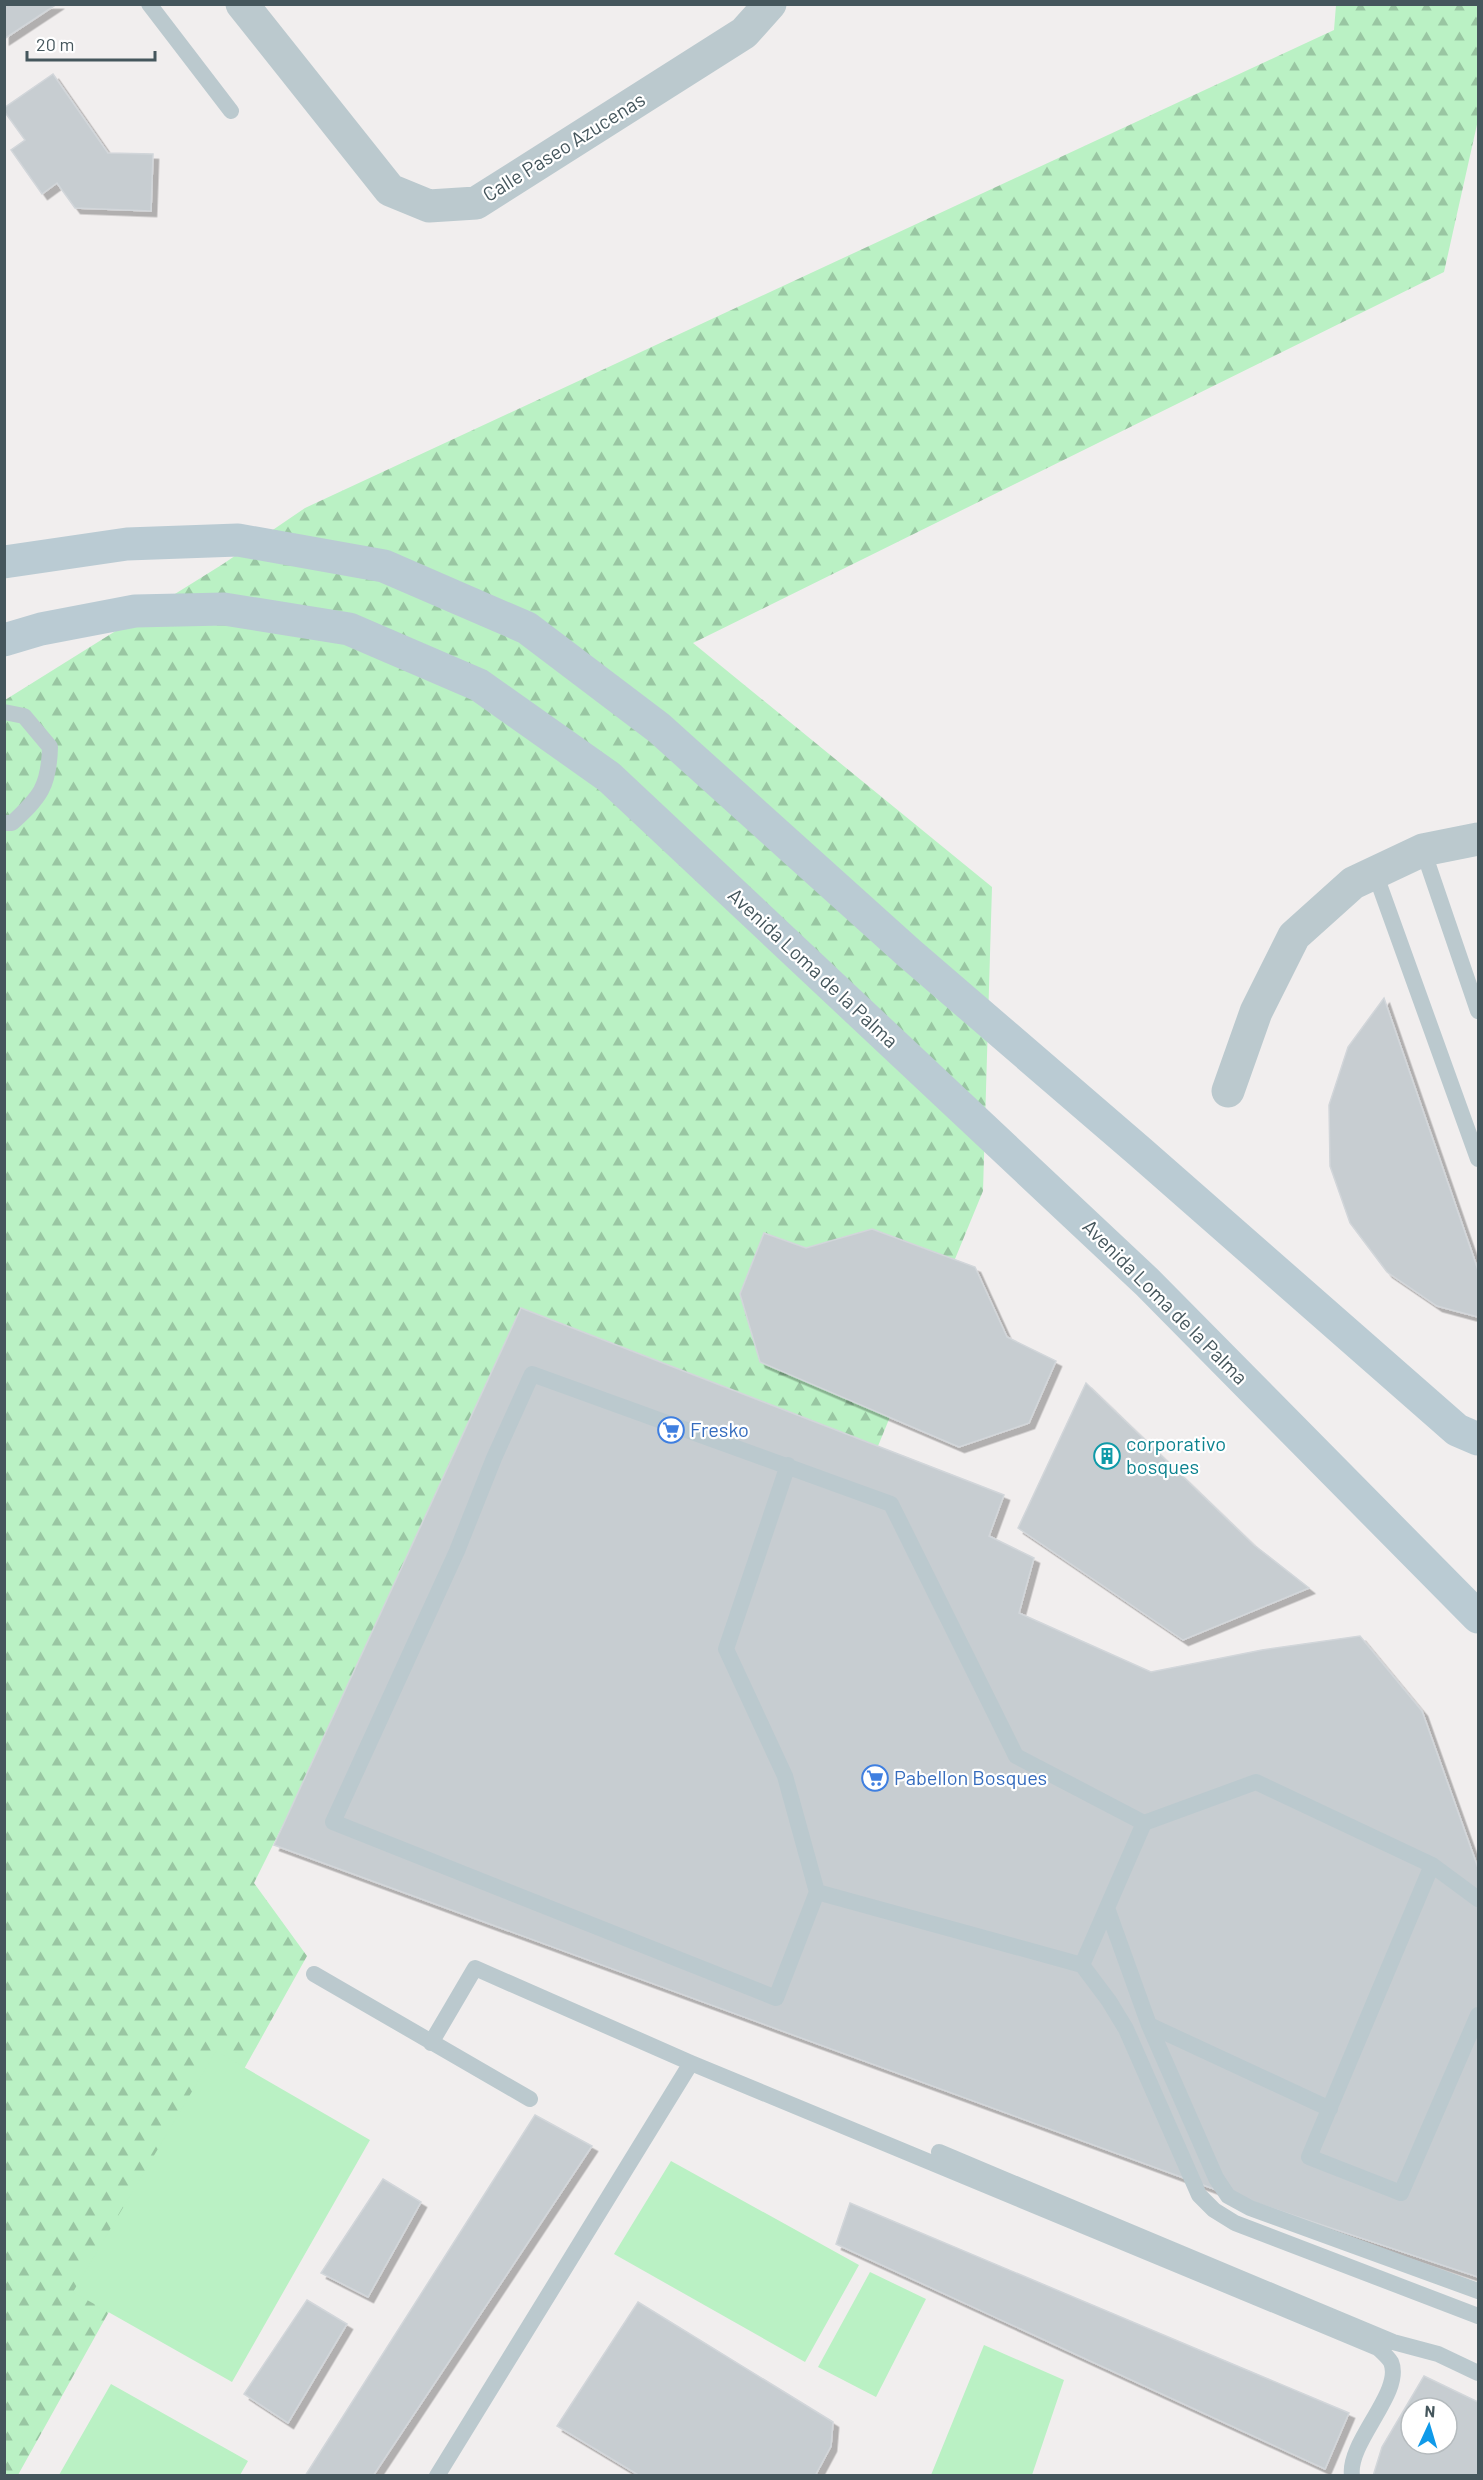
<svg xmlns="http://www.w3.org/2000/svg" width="1483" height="2480" font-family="Barlow,sans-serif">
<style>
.forest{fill:url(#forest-firs)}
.green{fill:#baf1c4}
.building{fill:#c7cdd1;stroke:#d2d6da;stroke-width:1.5;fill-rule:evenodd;filter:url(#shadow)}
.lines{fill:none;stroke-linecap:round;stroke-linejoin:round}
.lane{stroke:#bbc9ce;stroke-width:16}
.street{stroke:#bbc9ce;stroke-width:33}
.secondary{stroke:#bacbd3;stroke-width:33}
.labels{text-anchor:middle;stroke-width:4.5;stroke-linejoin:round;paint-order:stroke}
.street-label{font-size:20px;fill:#45565c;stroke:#fff}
.shop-label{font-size:20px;fill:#366cbe;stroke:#fff;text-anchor:start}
.culture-label{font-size:20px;fill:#0d838f;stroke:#fff;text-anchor:start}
</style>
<defs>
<pattern id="forest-firs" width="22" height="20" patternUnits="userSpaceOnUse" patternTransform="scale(1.5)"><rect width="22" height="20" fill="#baf1c4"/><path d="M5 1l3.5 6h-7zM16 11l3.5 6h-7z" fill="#99c6a2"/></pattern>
<filter id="shadow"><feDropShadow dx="5.5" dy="5.5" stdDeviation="0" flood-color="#0004"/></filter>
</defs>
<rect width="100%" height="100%" fill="#f1eeee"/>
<path class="forest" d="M 1336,5 L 1478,5 L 1478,120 L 1444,272 L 693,643 L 992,887 L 983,1191 L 878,1446 L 516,1358 L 254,1883 L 307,1956 L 18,2475 L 5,2476 L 5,700 L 223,564 L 305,508 L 1334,30 Z"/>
<path class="green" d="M 216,2051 L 370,2140 L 232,2382 L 73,2292 Z
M 671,2161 L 859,2265 L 805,2362 L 614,2254 Z
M 870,2272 L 926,2299 L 876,2397 L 818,2367 Z
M 984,2345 L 1064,2380 L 1032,2475 L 931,2475 Z
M 111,2384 L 248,2461 L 240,2475 L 59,2475 Z"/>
<path class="building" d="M 4,4 L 57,4 L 4,39 Z
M 53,74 L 108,153 L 153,154 L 151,211 L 75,208 L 57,183 L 42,194 L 11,150 L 25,140 L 4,111 L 4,108 Z
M 1384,998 L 1478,1270 L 1478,1317 L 1437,1306 L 1387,1272 L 1350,1223 L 1330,1166 L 1329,1105 L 1348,1047 Z
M 872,1229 L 975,1267 L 1007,1337 L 1056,1361 L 1029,1423 L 959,1447 L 760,1362 L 740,1294 L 764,1233 L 806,1248 Z
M 521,1308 L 1004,1495 L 989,1536 L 1034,1558 L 1019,1613 L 1151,1672 L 1262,1650 L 1360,1636 L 1422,1711 L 1478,1868 L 1478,2277 L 1214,2189 L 274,1845 Z
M 1086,1383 L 1254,1545 L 1309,1588 L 1183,1640 L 1018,1528 Z
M 535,2115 L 592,2146 L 373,2476 L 305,2476 Z
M 383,2179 L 421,2202 L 368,2297 L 321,2273 Z
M 850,2203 L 1349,2413 L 1325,2469 L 836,2244 Z
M 307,2300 L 347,2324 L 288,2423 L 244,2394 Z
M 638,2302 L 833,2422 L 831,2446 L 815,2476 L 640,2476 L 557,2426 Z
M 1424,2376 L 1478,2402 L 1478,2476 L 1373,2476 L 1382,2447 ZM 1411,2408 L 1447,2408 L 1447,2444 L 1411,2444 Z"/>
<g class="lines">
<path class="lane" d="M 149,4 L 231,111
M 4,712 L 24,716 L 50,747 C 49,787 40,797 12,823 L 4,823
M 1423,850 L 1478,1011
M 1375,873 L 1478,1159
M 788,1465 L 726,1649 L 785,1776 L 817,1892 L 776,1998 L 333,1822 L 457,1551 L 494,1458 L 532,1374 L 891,1504 L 1016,1756 L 1144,1823 L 1082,1965
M 1144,1823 L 1256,1782 L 1432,1865 L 1478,1899
M 1432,1865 L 1309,2157 L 1401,2193 L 1478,2015
M 817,1892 L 1082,1965 L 1109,2001 L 1126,2029 L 1199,2195 L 1214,2210 L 1235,2223 L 1478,2316
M 1107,1908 L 1149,2025 L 1330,2109
M 314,1974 L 530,2099
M 1149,2025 L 1216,2178 L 1228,2196 L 1250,2208 L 1478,2291
M 431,2043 L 475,1968 L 691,2063 L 1378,2348 C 1382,2352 1388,2357 1391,2362 C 1404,2392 1347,2442 1352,2476
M 939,2152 L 1393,2342 L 1438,2354 L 1478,2373
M 437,2476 L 691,2063"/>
<path class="street" d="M 242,4 L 390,190 L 429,206 L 476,203 L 744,33 L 770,4
M 1228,1091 L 1256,1012 L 1294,936 L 1353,883 L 1423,850 L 1478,839"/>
<path class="secondary" d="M 4,562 L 127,544 L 238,540 L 384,566 L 527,628 L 659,728 L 909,953 L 1139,1151 L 1457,1430 L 1478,1439
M 4,640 L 41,629 L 135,611 L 224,609 L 349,629 L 479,685 L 609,777 L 1147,1282 L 1478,1617"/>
</g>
<defs>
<g id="supermarket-ring" transform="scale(1.35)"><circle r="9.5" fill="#fff" stroke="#3f7fe0" stroke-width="1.5"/><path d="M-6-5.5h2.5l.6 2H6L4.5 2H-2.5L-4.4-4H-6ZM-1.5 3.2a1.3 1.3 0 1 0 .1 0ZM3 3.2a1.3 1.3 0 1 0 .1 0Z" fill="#3f7fe0"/></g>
<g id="building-ring" transform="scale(1.35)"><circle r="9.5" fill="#fff" stroke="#0f9aa8" stroke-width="1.5"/><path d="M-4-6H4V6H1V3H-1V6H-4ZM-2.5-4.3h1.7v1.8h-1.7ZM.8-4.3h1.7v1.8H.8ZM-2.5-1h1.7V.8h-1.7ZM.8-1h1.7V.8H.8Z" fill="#0f9aa8"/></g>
</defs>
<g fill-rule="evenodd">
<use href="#supermarket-ring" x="671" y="1430"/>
<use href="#building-ring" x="1107" y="1456"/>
<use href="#supermarket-ring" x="875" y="1778"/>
</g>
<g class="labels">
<g class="street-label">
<text transform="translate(564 147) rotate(-32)" y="7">Calle Paseo Azucenas</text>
<text transform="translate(813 968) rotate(43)" y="7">Avenida Loma de la Palma</text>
<text transform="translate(1165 1302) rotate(45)" y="7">Avenida Loma de la Palma</text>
</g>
<g class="shop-label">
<text x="690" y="1437">Fresko</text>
<text x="894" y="1785">Pabellon Bosques</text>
</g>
<g class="culture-label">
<text x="1126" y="1451">corporativo<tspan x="1126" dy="23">bosques</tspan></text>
</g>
</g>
<rect width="1483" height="2480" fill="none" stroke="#45565c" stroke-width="12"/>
<g transform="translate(1429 2426) rotate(4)"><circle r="28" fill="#ffffff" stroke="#b5bbbe" stroke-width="1.5"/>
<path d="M0-4.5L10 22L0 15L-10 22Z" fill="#0f9ae9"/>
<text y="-9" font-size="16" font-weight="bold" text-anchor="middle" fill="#45565c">N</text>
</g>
<path d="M27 51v9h128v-9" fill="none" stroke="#45565c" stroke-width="3"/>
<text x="36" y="51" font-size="18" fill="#45565c" stroke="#ffffff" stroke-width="4.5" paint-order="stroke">20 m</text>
</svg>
